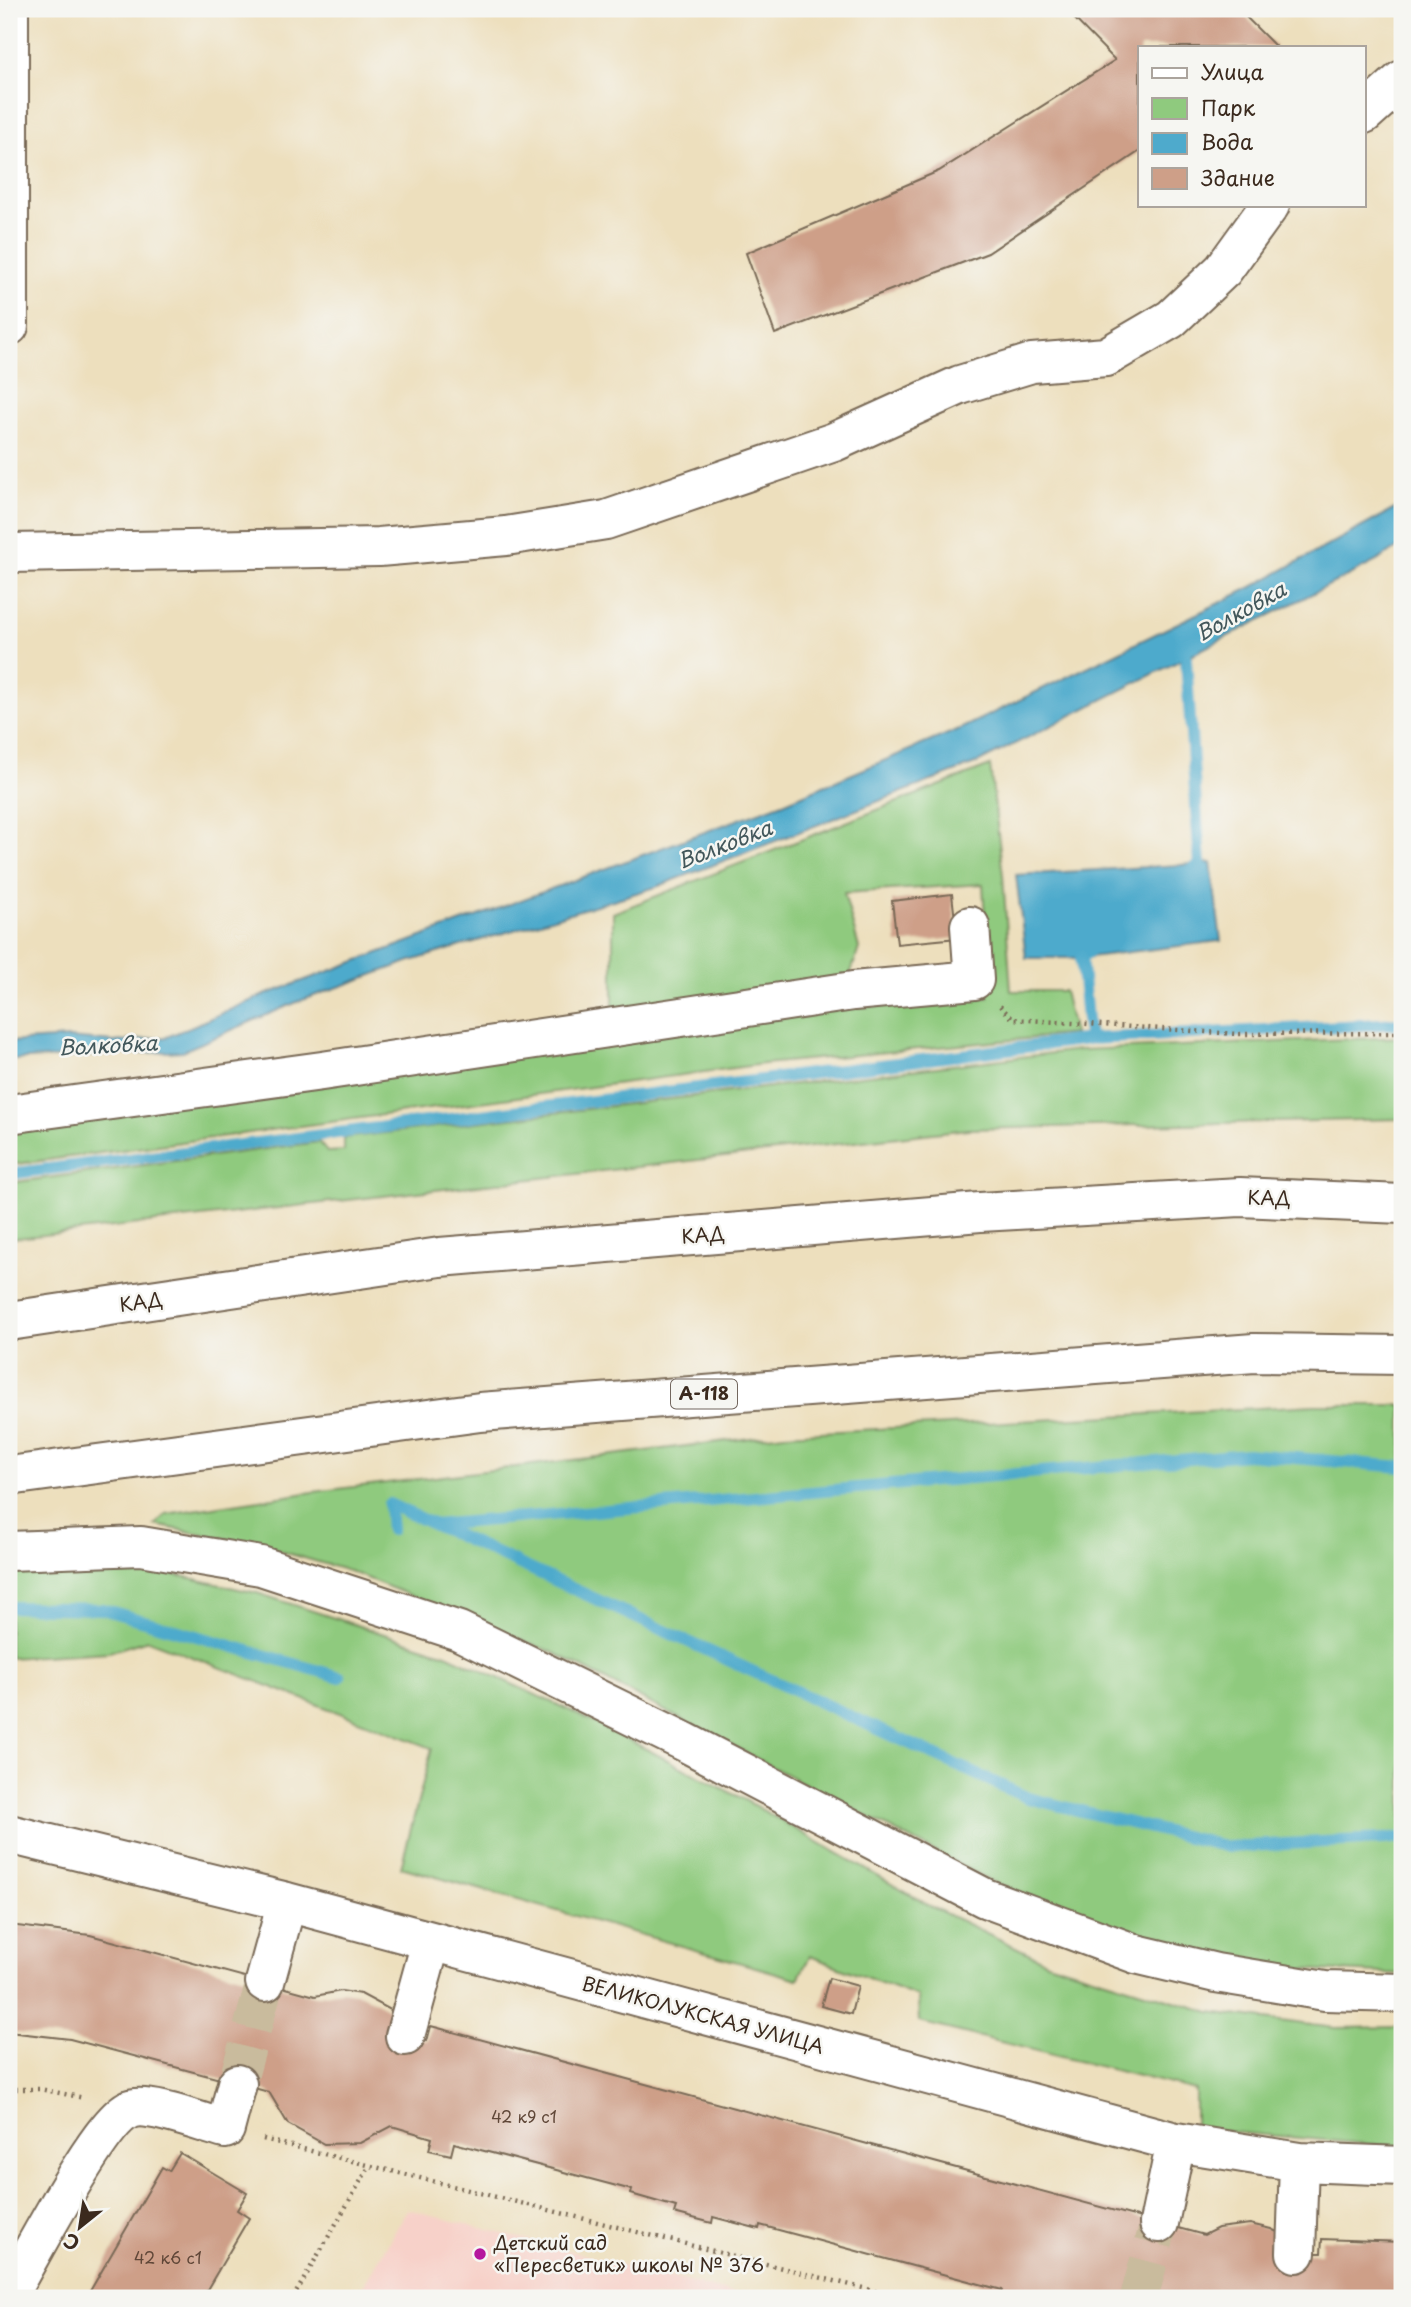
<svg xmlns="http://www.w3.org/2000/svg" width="1411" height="2307" font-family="'Playpen Sans',sans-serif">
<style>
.built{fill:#f7d1c9}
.green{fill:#8fca7e;stroke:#657a4e;stroke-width:2}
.water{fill:#4eaacc;stroke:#446a75;stroke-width:2}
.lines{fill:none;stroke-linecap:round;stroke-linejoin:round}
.stream{stroke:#4eaacc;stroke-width:12}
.building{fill:#ce9f88}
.minor-tunnel{stroke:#c9bb9d;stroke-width:38;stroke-dasharray:38 19;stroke-linecap:butt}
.minor-casing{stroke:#796956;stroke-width:42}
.highway-casing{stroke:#796956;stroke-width:42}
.path{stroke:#796956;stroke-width:4.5;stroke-dasharray:2 5;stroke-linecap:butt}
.minor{stroke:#fff;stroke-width:38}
.highway{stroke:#fff;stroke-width:38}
.poi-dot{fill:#b5179e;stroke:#f6f6f2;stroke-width:2.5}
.labels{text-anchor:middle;stroke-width:5;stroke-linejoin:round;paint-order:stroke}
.number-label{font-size:16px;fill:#604738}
.shield{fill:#f6f6f2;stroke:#73675e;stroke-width:2}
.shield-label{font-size:18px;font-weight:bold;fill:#3b2a1e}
.street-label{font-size:19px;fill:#3b2a1e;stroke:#f6f6f2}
.poi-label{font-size:19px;fill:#3b2a1e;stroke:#f6f6f2;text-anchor:start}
.water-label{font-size:21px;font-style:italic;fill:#42575b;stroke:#f6f6f2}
</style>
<rect width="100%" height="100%" fill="#f6f6f2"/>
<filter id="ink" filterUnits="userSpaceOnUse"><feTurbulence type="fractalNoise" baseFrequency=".0143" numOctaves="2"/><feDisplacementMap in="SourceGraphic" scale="14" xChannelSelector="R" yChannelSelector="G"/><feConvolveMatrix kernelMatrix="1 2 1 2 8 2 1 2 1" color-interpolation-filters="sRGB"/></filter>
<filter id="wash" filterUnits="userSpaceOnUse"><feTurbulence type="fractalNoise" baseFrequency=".00686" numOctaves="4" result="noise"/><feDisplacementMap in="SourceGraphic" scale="28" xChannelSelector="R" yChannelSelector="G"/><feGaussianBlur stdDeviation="1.57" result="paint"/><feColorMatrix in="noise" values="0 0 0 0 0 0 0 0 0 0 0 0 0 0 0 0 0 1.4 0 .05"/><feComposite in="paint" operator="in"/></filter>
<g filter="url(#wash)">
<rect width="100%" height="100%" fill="#eddfbd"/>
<path class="built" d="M 408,2209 L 750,2298 L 356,2298 Z"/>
<path class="green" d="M 990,766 L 1003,875 L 1011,991 L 1064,991 L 1074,1034 L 764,1064 L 9,1165 L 9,1125 L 849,1008 L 989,997 L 983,884 L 844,893 L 859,948 L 848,982 L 613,1022 L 613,913 Z
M 1402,1037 L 1402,1119 L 968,1129 L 9,1239 L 9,1183 L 319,1142 L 327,1152 L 344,1151 L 344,1138 L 1079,1050 Z
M 1315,1405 L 1402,1405 L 1402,1974 L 1276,1968 L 1142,1939 L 993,1882 L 554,1653 L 349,1571 L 259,1545 L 155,1525 L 166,1514 L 313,1492 L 784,1434 Z
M 67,1561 L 172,1574 L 257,1593 L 446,1654 L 584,1717 L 743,1799 L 930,1906 L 1047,1962 L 1210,2012 L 1335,2028 L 1402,2027 L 1402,2147 L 1195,2129 L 1195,2090 L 919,2022 L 918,1997 L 810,1956 L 798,1979 L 401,1867 L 432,1748 L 148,1640 L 109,1652 L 9,1658 L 9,1562 Z"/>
<path class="water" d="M 1402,505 L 1402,545 L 1377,561 L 975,764 L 656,887 L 411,961 L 297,1002 L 183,1051 L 9,1060 L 9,1042 L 69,1038 L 114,1042 L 167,1037 L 262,996 L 783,803 L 962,728 L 1250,588 Z
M 1211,863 L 1221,941 L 1081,958 L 1026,958 L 1016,875 Z"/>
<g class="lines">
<path class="stream" d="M 1185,645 L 1200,864 L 1188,873
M 1089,1039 L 1081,958 L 1094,947
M 9,1174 L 1089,1039 L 1402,1023
M 434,1525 L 1247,1454 L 1402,1467
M 391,1530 L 389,1504 L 1028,1798 L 1228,1847 L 1402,1838
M 9,1607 L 102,1609 L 340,1677"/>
</g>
<g id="blocks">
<path class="building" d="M 1065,9 L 1238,9 L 1276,47 L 1140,47 L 1140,151 L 988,253 L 775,334 L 746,253 L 939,171 L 1115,60 Z
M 952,894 L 957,938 L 897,944 L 892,901 Z
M 9,1925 L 90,1935 L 315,1996 L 341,1991 L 361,1994 L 404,2017 L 405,2036 L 427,2041 L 431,2026 L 1204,2235 L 1218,2228 L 1250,2224 L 1271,2229 L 1293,2240 L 1292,2253 L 1321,2253 L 1322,2239 L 1402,2242 L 1402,2298 L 1034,2298 L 1022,2295 L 1021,2298 L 999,2298 L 1002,2290 L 760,2225 L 759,2229 L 713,2217 L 712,2223 L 674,2213 L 676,2207 L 631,2194 L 632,2190 L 454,2143 L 451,2155 L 429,2150 L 432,2138 L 392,2126 L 360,2143 L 324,2144 L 288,2124 L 269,2092 L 70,2039 L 9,2032 Z
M 829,1978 L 858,1986 L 851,2014 L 821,2006 Z
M 180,2153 L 247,2193 L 237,2210 L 249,2218 L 202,2298 L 86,2298 L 162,2167 L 169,2171 Z"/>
</g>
</g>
<g filter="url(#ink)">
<use href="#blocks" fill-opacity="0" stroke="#796956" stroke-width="2"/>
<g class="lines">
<path class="minor-tunnel" d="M 237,2084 L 265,1982
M 1139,2298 L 1159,2223"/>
<g class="minor-casing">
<path id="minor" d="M 1364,114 L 1402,80
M 9,326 L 9,9
M 9,553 L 379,547 L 506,536 L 606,520 L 834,442 L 960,385 L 1032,363 L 1106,357 L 1171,319 L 1223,270 L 1270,205
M 9,1114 L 322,1071 L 853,991 L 974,980 L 970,926
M 9,1834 L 287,1902 L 1176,2142 L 1299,2162 L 1402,2166
M 265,1982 L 287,1902
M 405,2036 L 431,1942
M 1159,2223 L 1176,2142
M 1296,2253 L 1299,2162
M 9,2293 C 30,2258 99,2122 130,2109 C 148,2102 205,2124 225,2129 L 237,2084"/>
</g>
<g class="highway-casing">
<path id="highway" d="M 9,1321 L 440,1257 L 980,1212 L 1240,1197 L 1402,1204
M 9,1476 L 480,1412 L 1254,1353 L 1402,1355
M 9,1551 L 141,1546 L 261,1566 L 459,1631 L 685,1742 L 985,1898 L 1136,1954 L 1216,1973 L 1325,1991 L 1402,1993"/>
</g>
<path class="path" d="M 1000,1006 L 1013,1019 L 1237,1034 L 1402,1033
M 9,2089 L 40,2089 L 84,2098
M 263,2139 L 903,2298
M 293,2298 L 370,2165"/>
<use href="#minor" class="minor"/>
<use href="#highway" class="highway"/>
</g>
</g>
<circle class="poi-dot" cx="480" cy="2254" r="7"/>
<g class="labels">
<g class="number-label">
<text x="524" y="2123">42 к9 с1</text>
<text x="168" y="2264">42 к6 с1</text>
</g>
<rect class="shield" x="671" y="1379.5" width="66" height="29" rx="5"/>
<g class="shield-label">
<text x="704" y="1400">А-118</text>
</g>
<g class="street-label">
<text transform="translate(1269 1198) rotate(1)" y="7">КАД</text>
<text transform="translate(703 1235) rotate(-5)" y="7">КАД</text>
<text transform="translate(141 1302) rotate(-8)" y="7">КАД</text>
<text transform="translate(703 2015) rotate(15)" y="7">ВЕЛИКОЛУКСКАЯ УЛИЦА</text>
</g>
<g class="poi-label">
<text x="494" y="2250">Детский сад<tspan x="494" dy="22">«Пересветик» школы № 376</tspan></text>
</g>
<g class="water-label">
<text transform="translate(1241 612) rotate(-29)" y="7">Волковка</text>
<text transform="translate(725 845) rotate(-21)" y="7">Волковка</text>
<text transform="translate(108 1046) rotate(-3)" y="7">Волковка</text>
</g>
</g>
<rect width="1411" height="2307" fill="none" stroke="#f6f6f2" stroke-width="35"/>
<rect x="1138" y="46" width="228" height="161" fill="#f6f6f2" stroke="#aba49d" stroke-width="2"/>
<rect x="1152" y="68" width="35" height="10" fill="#ffffff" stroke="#aba49d" stroke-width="2"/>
<text x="1201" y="80" font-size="21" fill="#3b2a1e">Улица</text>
<rect x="1152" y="98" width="35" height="21" fill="#8fca7e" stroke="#aba49d" stroke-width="2"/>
<text x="1201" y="116" font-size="21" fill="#3b2a1e">Парк</text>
<rect x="1152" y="133" width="35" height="21" fill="#4eaacc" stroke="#aba49d" stroke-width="2"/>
<text x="1201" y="150" font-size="21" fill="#3b2a1e">Вода</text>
<rect x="1152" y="168" width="35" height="21" fill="#ce9f88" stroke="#aba49d" stroke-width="2"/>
<text x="1201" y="186" font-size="21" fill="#3b2a1e">Здание</text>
<g transform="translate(80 2227) rotate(210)" stroke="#f6f6f2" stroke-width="5" paint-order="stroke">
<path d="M0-5L12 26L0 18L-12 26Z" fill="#3b2a1e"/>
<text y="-10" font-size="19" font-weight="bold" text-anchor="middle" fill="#3b2a1e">С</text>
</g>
</svg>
